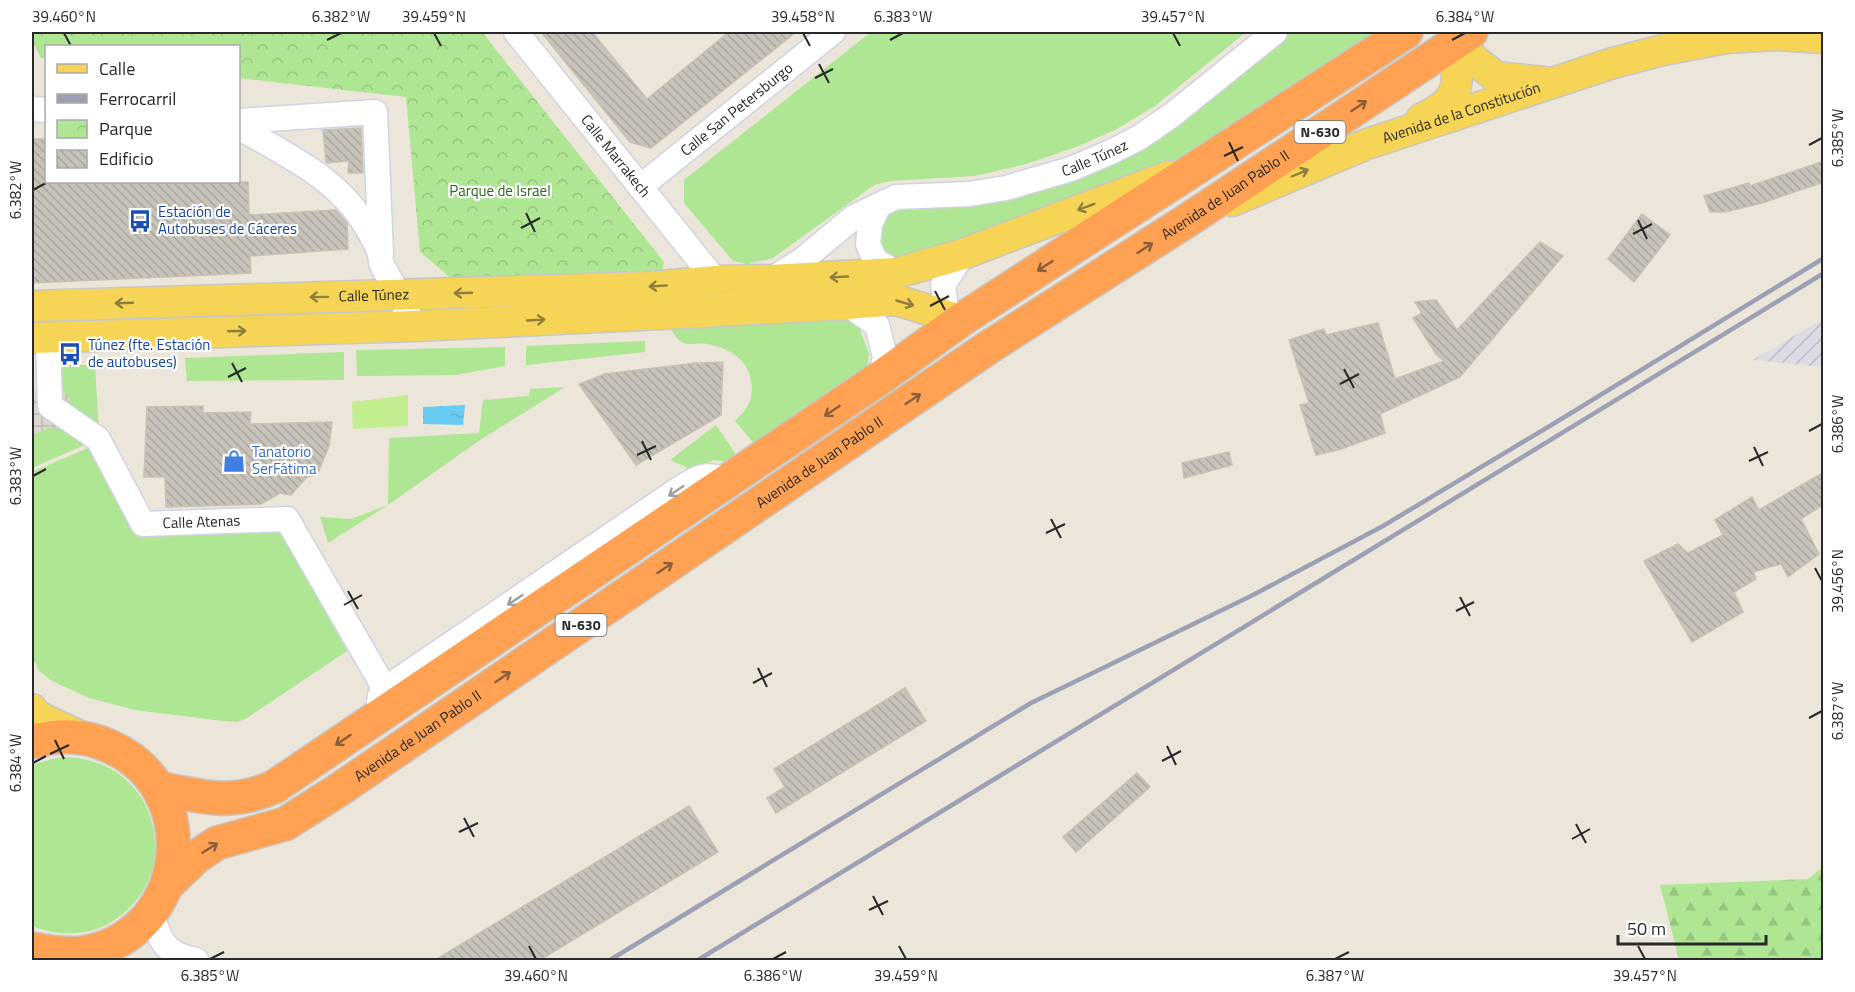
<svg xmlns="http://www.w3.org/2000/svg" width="1855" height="992" font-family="'Titillium Web',sans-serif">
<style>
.industrial{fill:url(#industrial-furrows)}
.grass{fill:#aee694}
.forest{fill:url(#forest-firs)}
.park{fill:url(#park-crowns)}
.pitch{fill:#c3ee8f}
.plaza{fill:url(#plaza-grid)}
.water{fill:url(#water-ripples)}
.building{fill:url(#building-back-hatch);stroke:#c7c1b4;stroke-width:1.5}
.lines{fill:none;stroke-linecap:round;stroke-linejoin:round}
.minor-casing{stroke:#cfd3e3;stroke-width:27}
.major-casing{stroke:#c7c7c7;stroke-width:33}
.highway-casing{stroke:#c7c7c7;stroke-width:36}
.minor{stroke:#fff;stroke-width:24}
.major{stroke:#f6d455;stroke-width:30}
.highway{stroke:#ffa152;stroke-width:33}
.rail{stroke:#9da0b5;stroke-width:4.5}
.oneway{stroke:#895f3b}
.oneway2{stroke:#907e3f}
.oneway3{stroke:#9f9f9f}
.ticks{fill:none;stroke:#292929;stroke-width:2}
.labels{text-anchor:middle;stroke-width:4.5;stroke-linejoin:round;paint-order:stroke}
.shield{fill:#fff;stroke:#696969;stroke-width:1.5}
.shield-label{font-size:14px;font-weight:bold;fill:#292929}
.street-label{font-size:15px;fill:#292929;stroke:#fff}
.park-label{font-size:15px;fill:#266916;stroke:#fff}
.transit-label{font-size:15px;fill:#164399;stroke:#fff;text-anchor:start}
.shop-label{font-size:15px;fill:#366cbe;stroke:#fff;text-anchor:start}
.neatline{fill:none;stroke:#292929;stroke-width:2}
.ticks-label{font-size:15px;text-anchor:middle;fill:#292929}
</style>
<defs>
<pattern id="industrial-furrows" width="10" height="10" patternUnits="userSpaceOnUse" patternTransform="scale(1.5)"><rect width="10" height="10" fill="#dedbe4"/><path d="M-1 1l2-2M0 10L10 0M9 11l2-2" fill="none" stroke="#bebcc4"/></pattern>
<pattern id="forest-firs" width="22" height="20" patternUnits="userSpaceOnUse" patternTransform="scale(1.5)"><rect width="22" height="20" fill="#aee694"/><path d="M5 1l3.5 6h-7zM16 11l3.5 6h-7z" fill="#96c580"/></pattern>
<pattern id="park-crowns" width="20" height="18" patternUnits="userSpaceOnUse" patternTransform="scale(1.5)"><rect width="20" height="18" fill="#aee694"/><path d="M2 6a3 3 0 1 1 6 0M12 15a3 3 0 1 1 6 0" fill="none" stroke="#96c580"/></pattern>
<pattern id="plaza-grid" width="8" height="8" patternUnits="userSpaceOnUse" patternTransform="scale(1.5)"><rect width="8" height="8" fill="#dcd8d1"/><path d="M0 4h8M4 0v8" fill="none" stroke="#bdb9b3"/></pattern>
<pattern id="water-ripples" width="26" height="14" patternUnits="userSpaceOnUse" patternTransform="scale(1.5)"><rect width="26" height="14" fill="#68cbf4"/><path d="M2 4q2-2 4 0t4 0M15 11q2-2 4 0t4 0" fill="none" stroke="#5aaed1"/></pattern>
<pattern id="building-back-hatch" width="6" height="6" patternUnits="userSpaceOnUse" patternTransform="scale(1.5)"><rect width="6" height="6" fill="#c7c2ba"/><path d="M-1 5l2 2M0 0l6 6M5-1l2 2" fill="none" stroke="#aba7a0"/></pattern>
</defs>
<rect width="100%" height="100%" fill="#ece5da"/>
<path class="industrial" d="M 1823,319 L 1823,367 L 1753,360 Z"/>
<path class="grass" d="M 871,32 L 1246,32 L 1155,106 L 1115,130 L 1076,147 L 1026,164 L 975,176 L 890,181 L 874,185 L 773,258 L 747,264 L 733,261 L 684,203 L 684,180 Z
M 1291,32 L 1380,32 L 1213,141 L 1179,159 L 1093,197 L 892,262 L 878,248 L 878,227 L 888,214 L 896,209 L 932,209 L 1021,196 L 1080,177 L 1200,105 Z
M 847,317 L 859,327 L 869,354 L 867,370 L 757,447 L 735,421 C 748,408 754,400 751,380 C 747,358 728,348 707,344 C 699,342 687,347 680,341 C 677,339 674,333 671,330 L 760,323 L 820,321 Z
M 645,341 L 645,352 L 526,365 L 526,346 Z
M 505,347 L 505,366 L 456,375 L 357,376 L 356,350 Z
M 344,352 L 344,380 L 187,381 L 185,358 Z
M 53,365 L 95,365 L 99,432 L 70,413 L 55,389 Z
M 565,387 L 480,440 L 388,505 L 328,543 L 320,517 L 351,519 L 388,505 L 389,438 L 479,433 L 483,400 L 529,396 L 530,389 Z
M 63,425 L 94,441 L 32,468 L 32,435 L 51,426 L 53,429 Z
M 716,425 L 739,459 L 729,462 L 713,460 L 690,474 L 686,467 L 670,460 Z
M 95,445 L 140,532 L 278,528 L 347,651 L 247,718 L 238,722 L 223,721 L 135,710 L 89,698 L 52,681 L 39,671 L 32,656 L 32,472 Z
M 65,757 C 87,758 107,764 124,778 C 163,811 166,874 129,908 C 117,920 102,929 85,932 C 67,935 49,933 32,926 L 32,765 L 52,759 Z"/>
<path class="forest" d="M 1823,867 L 1823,960 L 1679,960 L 1660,885 L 1808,879 Z"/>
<path class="park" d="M 32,32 L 482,32 L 664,262 L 662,273 L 452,279 L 420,252 L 406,97 L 239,78 L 238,46 L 46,46 L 46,58 L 41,58 L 32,41 Z"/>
<path class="pitch" d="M 408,395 L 408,426 L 353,429 L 352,402 Z"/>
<path class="plaza" d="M 55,389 L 64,392 L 68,398 L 71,405 L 70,413 L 63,425 L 52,430 L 50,426 L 32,435 L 32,391 Z"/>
<path class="water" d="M 465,405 L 463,425 L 423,424 L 423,407 Z"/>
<path class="building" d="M 541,32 L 592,32 L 647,99 L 729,32 L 796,32 L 651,148 L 630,142 Z
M 361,128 L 363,173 L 348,173 L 349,161 L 326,163 L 323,130 Z
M 32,139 L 46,139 L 46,182 L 248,182 L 249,215 L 336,210 L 347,223 L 348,249 L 250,256 L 251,273 L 32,283 Z
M 1824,161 L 1824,182 L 1762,203 L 1725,212 L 1710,212 L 1704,196 L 1749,183 L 1750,186 Z
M 1642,214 L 1670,235 L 1634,282 L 1608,259 Z
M 1540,242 L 1563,256 L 1460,377 L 1380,414 L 1385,433 L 1341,449 L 1316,455 L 1300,405 L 1309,403 L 1289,340 L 1324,329 L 1326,335 L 1378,323 L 1395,379 L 1444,361 L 1436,354 L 1413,318 L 1422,313 L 1415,302 L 1436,300 L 1457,330 Z
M 723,362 L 721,415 L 636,465 L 579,384 L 605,374 L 696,363 Z
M 203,406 L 203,413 L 251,412 L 250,424 L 332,422 L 329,446 L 317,475 L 307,477 L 291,495 L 280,493 L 261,504 L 166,507 L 165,477 L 144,477 L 147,407 Z
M 1229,452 L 1232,465 L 1184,478 L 1182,463 Z
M 1824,472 L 1824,504 L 1801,519 L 1819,554 L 1788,577 L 1781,564 L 1753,572 L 1756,579 L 1734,592 L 1743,612 L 1692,642 L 1644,561 L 1678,544 L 1688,553 L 1723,535 L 1715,520 L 1752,497 L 1759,510 Z
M 905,688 L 926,721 L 776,813 L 767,798 L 785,787 L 774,769 Z
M 1137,773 L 1150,787 L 1076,852 L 1063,837 Z
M 689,806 L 718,852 L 540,960 L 435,960 Z"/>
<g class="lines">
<g class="minor-casing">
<g id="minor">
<path id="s1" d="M 516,32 L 716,281 L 726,292"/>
<path d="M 32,109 L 46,110"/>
<path d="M 238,121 L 375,112 L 381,253"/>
<path d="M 238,127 C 289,156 342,180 370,233 C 376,244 381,252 381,263 L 415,326"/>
<path id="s2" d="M 640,187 L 833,32"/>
<path d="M 879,205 L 870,224 L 868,244 L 875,260 L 897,273"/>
<path id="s3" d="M 770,280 L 801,261 L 854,217 L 896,197 L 969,194 L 1006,188 L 1071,169 L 1113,151 L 1140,137 L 1172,115 L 1275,32"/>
<path d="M 847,304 L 877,325 L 885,357 L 880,378"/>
<path d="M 947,315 L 943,285 L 963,254"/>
<path id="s4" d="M 48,337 L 50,406 L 98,439 L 143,524 L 287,519 L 385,689"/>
<path d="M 379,703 L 380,696 L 385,689 L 682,487 C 704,474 705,474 730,480"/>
<path d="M 152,912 C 158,940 166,955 196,960"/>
</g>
</g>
<g class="major-casing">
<g id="major">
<path d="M 1453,43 L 1496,77 L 1544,82"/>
<path d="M 1421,119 C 1462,100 1460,84 1453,43"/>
<path id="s5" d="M 1232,201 L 1367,144 L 1613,63 L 1663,50 L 1726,38 L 1775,35 L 1824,38"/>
<path id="s6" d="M 32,306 L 651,287 L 716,281 L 770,280 L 897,273 L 963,254 L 1169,176"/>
<path d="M 32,338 L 415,326 L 683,313 L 847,304 L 896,300 L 961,320"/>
<path d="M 32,709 L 37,716 L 84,738"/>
</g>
</g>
<g class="highway-casing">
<g id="highway">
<path d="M 32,742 C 59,734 86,735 111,747 C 208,791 187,939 81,953 C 65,955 48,952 32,949"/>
<path d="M 158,788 C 202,797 231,806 274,787 L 880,378 L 961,320 L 1406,32"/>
<path id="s7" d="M 166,886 L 196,857 L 217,843 L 285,824 L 337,791 L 989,347 L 1188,220 L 1471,32"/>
</g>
</g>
<use href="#minor" class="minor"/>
<use href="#major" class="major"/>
<use href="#highway" class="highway"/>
<path class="rail" d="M 610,960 L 1031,703 L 1251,596 L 1383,526 L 1558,421 L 1824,258
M 698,960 L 1824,273"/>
</g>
<defs><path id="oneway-shaft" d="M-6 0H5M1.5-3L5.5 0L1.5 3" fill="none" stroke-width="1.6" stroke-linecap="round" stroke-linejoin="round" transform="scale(1.5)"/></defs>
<g class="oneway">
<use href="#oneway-shaft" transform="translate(1359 106) rotate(-34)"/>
<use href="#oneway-shaft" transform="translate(1145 248) rotate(-33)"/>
<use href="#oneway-shaft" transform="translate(1045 266) rotate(147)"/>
<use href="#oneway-shaft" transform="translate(913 399) rotate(-34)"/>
<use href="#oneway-shaft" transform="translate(832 411) rotate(146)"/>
<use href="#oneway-shaft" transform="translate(665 568) rotate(-34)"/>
<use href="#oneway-shaft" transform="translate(503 677) rotate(-34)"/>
<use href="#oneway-shaft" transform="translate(343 740) rotate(146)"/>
<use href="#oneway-shaft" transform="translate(210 848) rotate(-32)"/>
</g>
<g class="oneway2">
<use href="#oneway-shaft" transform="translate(1300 173) rotate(-23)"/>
<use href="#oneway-shaft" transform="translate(1086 207) rotate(159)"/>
<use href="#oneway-shaft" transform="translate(839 277) rotate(177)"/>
<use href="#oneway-shaft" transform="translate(658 286) rotate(176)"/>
<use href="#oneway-shaft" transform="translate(463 293) rotate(178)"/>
<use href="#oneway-shaft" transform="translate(319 297) rotate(179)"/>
<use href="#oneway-shaft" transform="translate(124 303) rotate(178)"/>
<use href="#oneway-shaft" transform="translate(905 303) rotate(16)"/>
<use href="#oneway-shaft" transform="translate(536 320) rotate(-3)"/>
<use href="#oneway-shaft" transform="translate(237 331) rotate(-2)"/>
</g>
<g class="oneway3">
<use href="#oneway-shaft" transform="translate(676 491) rotate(146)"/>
<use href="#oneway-shaft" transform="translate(515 600) rotate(146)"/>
</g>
<path class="ticks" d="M 64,33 L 71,46M 434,33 L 441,46M 803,33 L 810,46M 1173,33 L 1180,46M 327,40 L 341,33M 890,40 L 903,33M 1452,40 L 1465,33M 819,64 L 829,83M 815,78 L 833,69M 1229,142 L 1238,161M 1809,145 L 1822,138M 1224,156 L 1243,147M 33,190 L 46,183M 526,213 L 535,232M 1638,220 L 1647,239M 521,228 L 540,218M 1633,234 L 1652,224M 935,291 L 945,310M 930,306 L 949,296M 232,363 L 242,382M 1344,369 L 1354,388M 228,377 L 246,368M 1340,384 L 1359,374M 1809,431 L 1822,424M 642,441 L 651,460M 1754,447 L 1763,466M 637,455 L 656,446M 1749,461 L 1768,452M 33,476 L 46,469M 1051,519 L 1061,538M 1046,533 L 1065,524M 1815,568 L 1822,581M 348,591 L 358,609M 1460,597 L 1470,616M 344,605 L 362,595M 1456,611 L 1474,602M 758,668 L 767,687M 753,683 L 772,673M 1809,718 L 1822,711M 55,740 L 64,759M 1167,746 L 1176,765M 50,754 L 69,745M 1162,761 L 1181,751M 33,763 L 46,756M 464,818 L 474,837M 1576,824 L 1586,843M 459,832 L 478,823M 1572,839 L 1590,829M 873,896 L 883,915M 869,910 L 888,901M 529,946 L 536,959M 899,946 L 906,959M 1638,946 L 1645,959M 210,959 L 224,952M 773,959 L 786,952M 1335,959 L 1349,952"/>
<defs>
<g id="bus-bare" transform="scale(1.8)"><path d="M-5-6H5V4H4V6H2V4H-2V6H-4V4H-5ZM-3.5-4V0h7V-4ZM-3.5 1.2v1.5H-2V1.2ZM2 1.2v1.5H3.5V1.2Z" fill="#1a4fb4" stroke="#fff" stroke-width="2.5" paint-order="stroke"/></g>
<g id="shop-bare" transform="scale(1.8)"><path d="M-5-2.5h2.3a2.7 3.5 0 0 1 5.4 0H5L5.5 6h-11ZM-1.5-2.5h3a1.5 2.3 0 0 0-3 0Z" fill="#3f7fe0" stroke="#fff" stroke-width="2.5" paint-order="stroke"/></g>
</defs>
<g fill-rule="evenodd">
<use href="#bus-bare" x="140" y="221"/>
<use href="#bus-bare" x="70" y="354"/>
<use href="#shop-bare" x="234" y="461"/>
</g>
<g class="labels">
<g class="shield">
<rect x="1294.5" y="121" width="51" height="22" rx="4.5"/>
<rect x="555.5" y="614" width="51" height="22" rx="4.5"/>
</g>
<g class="shield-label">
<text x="1320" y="137">N-630</text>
<text x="581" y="630">N-630</text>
</g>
<g class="street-label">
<text dy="5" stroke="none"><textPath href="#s2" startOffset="124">Calle San Petersburgo</textPath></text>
<text dy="5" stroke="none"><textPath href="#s5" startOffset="246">Avenida de la Constitución</textPath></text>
<text dy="5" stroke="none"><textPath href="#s1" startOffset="159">Calle Marrakech</textPath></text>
<text dy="5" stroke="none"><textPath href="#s3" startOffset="356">Calle Túnez</textPath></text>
<text dy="5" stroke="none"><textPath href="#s7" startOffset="1269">Avenida de Juan Pablo II</textPath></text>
<text dy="5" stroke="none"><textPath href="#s6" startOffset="342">Calle Túnez</textPath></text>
<text dy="5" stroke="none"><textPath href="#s7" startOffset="783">Avenida de Juan Pablo II</textPath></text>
<text dy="5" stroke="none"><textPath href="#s4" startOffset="282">Calle Atenas</textPath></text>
<text dy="5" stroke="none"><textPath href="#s7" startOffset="297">Avenida de Juan Pablo II</textPath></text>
</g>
<g class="park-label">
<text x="500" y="196">Parque de Israel</text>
</g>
<g class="transit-label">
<text x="158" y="217">Estación de<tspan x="158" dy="17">Autobuses de Cáceres</tspan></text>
<text x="88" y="350">Túnez (fte. Estación<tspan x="88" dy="17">de autobuses)</tspan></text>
</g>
<g class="shop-label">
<text x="252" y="457">Tanatorio<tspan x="252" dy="17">SerFátima</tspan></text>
</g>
</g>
<rect width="1855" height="992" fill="none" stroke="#ffffff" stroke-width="66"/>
<rect x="45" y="45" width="195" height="138" fill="#ffffff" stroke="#a9a9a9" stroke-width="1.5"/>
<rect x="57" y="64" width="30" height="9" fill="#f6d455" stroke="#a9a9a9" stroke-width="1.5"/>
<text x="99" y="75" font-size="18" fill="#292929">Calle</text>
<rect x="57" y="94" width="30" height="9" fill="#9da0b5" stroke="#a9a9a9" stroke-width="1.5"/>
<text x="99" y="105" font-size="18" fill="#292929">Ferrocarril</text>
<rect x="57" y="120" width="30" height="18" fill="url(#park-crowns)" stroke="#a9a9a9" stroke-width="1.5"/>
<text x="99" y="135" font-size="18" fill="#292929">Parque</text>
<rect x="57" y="150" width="30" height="18" fill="url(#building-back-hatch)" stroke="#a9a9a9" stroke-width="1.5"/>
<text x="99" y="165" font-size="18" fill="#292929">Edificio</text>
<path d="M1618 935v9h148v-9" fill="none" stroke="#292929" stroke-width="3"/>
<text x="1627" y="935" font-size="18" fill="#292929" stroke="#ffffff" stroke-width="4.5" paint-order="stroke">50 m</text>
<rect x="33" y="33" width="1789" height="926" class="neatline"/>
<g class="ticks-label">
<text x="64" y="22">39.460°N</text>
<text x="341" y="22">6.382°W</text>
<text x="434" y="22">39.459°N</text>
<text x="803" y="22">39.458°N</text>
<text x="903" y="22">6.383°W</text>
<text x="1173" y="22">39.457°N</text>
<text x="1465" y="22">6.384°W</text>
<text transform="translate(1838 138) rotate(-90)" y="5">6.385°W</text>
<text transform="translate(16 190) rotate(-90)" y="5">6.382°W</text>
<text transform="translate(1838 424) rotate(-90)" y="5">6.386°W</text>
<text transform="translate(16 476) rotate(-90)" y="5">6.383°W</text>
<text transform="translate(1838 581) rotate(-90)" y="5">39.456°N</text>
<text transform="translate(1838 711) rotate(-90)" y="5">6.387°W</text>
<text transform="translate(16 763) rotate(-90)" y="5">6.384°W</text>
<text x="210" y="981">6.385°W</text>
<text x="536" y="981">39.460°N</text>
<text x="773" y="981">6.386°W</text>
<text x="906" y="981">39.459°N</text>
<text x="1335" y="981">6.387°W</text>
<text x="1645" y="981">39.457°N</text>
</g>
</svg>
